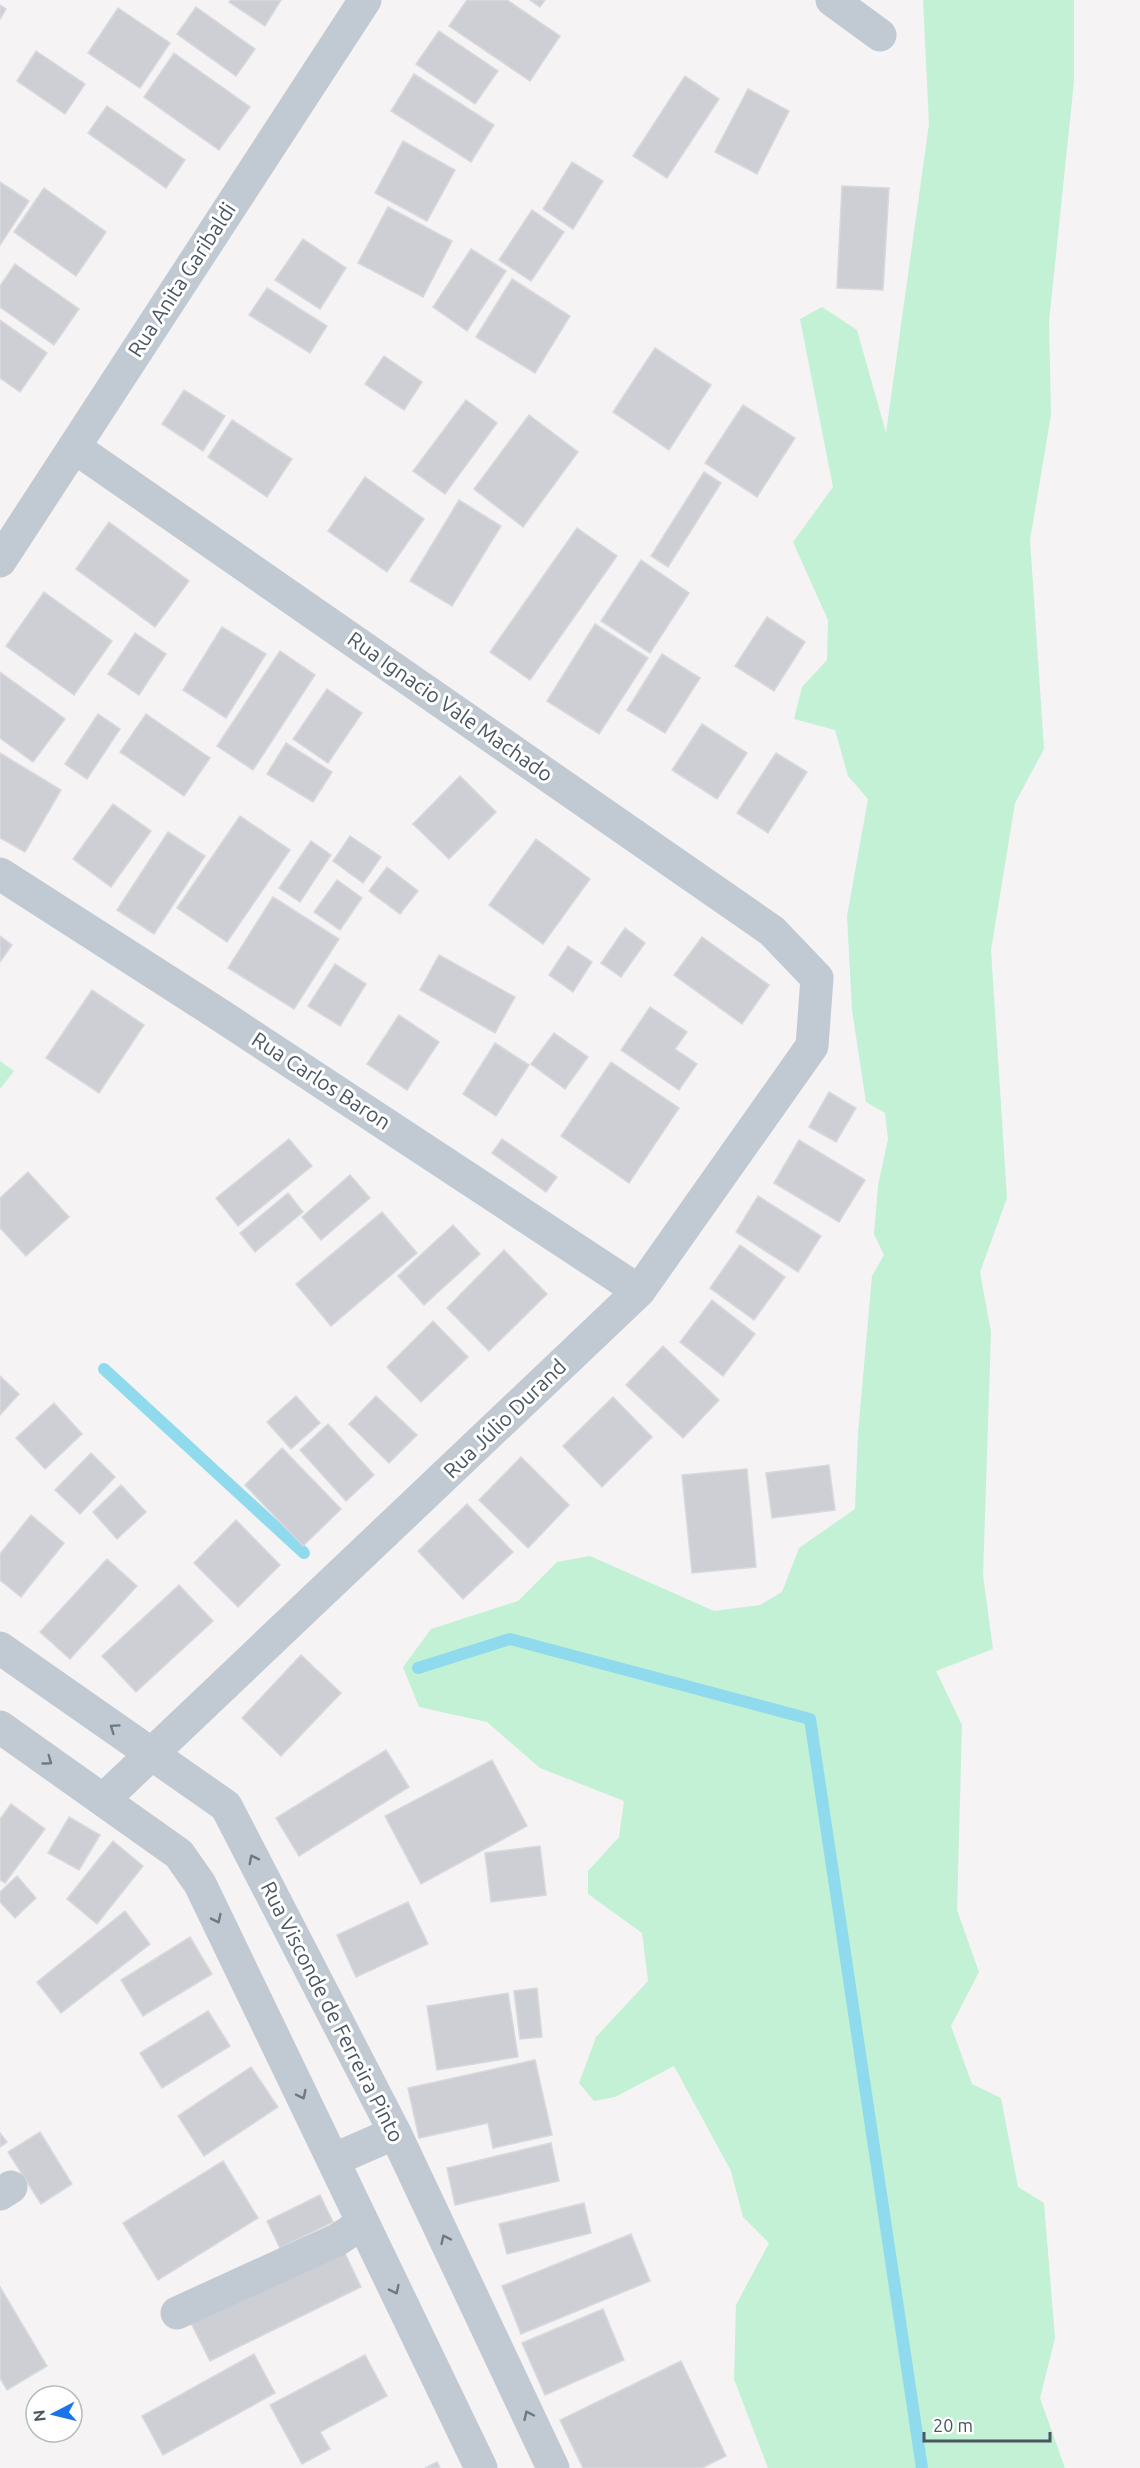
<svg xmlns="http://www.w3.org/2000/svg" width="1140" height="2468" font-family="Ubuntu,sans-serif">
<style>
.green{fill:#c3f1d5}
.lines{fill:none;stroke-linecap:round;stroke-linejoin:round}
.stream{stroke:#90daee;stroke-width:12}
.building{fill:#cdcfd5;stroke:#d7d9de;stroke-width:1.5}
.minor{stroke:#c1cad2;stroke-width:33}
.oneway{stroke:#6e7983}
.labels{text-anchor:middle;stroke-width:6;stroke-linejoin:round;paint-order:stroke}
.street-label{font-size:21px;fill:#4a5661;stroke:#fff}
</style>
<rect width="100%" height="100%" fill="#f5f3f3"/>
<path class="green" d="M 923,0 L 1074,0 L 1074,81 L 1049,322 L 1051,415 L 1030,540 L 1044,749 L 1015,803 L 991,950 L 1007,1198 L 980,1272 L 991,1332 L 983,1576 L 993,1649 L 936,1671 L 962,1725 L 957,1910 L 979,1972 L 951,2026 L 972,2084 L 1001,2098 L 1018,2187 L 1044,2203 L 1055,2338 L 1040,2398 L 1065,2468 L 768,2468 L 734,2379 L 736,2305 L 769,2243 L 743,2217 L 731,2171 L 674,2066 L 615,2097 L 594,2101 L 579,2083 L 596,2037 L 648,1981 L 642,1933 L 588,1894 L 588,1871 L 619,1837 L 624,1801 L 540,1768 L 487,1722 L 419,1707 L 403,1667 L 431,1629 L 518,1601 L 557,1562 L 590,1556 L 714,1611 L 760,1605 L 782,1592 L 799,1548 L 855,1509 L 858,1433 L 872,1276 L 884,1255 L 874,1234 L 878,1186 L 888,1139 L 885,1113 L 866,1102 L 852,1010 L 847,916 L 868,799 L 848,776 L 835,730 L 794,719 L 802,687 L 827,660 L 828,620 L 793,542 L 833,487 L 800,319 L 822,307 L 857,330 L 886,433 L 929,124 Z
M 0,1061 L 14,1071 L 0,1089 Z"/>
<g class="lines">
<path class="stream" d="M 104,1369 L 304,1553
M 418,1668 L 510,1639 L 810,1719 L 922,2468"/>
</g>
<path class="building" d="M 231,0 L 281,0 L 265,26 L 229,2 Z
M 467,0 L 507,0 L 560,36 L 530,81 L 449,26 Z
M 530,0 L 545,0 L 540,7 Z
M 0,5 L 6,9 L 0,19 Z
M 196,7 L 255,49 L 236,76 L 177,34 Z
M 118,8 L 170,43 L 140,88 L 88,53 Z
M 439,31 L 498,71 L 475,104 L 416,64 Z
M 36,51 L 85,84 L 65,114 L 17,81 Z
M 174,53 L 250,107 L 219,150 L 144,97 Z
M 414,74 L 494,125 L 471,162 L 391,111 Z
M 685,76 L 719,99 L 667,178 L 633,156 Z
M 748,89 L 789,111 L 757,174 L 715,152 Z
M 107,106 L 185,160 L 166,188 L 88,133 Z
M 403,141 L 455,170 L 427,221 L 375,193 Z
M 572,162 L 603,181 L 573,229 L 543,209 Z
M 0,182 L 29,201 L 0,245 Z
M 842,186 L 889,188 L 883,290 L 837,288 Z
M 44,188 L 106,232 L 76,276 L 14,232 Z
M 388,207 L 452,241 L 423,297 L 358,263 Z
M 532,210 L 564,232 L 531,281 L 499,260 Z
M 303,239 L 346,268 L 320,309 L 275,280 Z
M 471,249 L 506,271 L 467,331 L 433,307 Z
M 15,264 L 79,309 L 54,345 L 0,307 L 0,286 Z
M 512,279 L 570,316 L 535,373 L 476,337 Z
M 267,288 L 327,326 L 310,353 L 249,315 Z
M 0,320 L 47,353 L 20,392 L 0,378 Z
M 655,348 L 711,385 L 669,450 L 613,412 Z
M 384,356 L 422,382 L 404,410 L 365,384 Z
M 184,390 L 225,416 L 203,451 L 162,424 Z
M 466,400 L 497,423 L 445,494 L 413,471 Z
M 743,405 L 795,438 L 757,497 L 705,463 Z
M 529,415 L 578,452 L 523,527 L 474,489 Z
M 232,420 L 292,459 L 267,497 L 208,457 Z
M 704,472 L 721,483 L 668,567 L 651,556 Z
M 365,477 L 424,519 L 387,572 L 328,531 Z
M 459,500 L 501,526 L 452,606 L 410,581 Z
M 109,522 L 189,581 L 155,627 L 76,569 Z
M 577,528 L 617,556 L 530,680 L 490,652 Z
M 641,560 L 689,593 L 650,653 L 601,621 Z
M 44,592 L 112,641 L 74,695 L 6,646 Z
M 767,617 L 805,642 L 774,691 L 735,666 Z
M 595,624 L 648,658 L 599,734 L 547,701 Z
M 222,627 L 266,654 L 226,718 L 183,690 Z
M 135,633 L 166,654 L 139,695 L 108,674 Z
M 280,651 L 315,675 L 253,770 L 217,746 Z
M 662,654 L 700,678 L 665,733 L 627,710 Z
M 0,672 L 65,719 L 33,762 L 0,738 Z
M 327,689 L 362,713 L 328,763 L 293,739 Z
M 98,714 L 120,729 L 87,779 L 65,764 Z
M 146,714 L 210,758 L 184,796 L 120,752 Z
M 702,724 L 747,753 L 717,799 L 672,770 Z
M 286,743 L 332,772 L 313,802 L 267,774 Z
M 0,753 L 61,790 L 25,852 L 0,838 Z
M 776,753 L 807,772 L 768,833 L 737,813 Z
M 460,776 L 496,812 L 449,859 L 413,824 Z
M 113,804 L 151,831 L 111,887 L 73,859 Z
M 240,816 L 290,850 L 227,942 L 177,908 Z
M 168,832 L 205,856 L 154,934 L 117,910 Z
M 350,836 L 381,857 L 363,883 L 333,861 Z
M 536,839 L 590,879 L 543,944 L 489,905 Z
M 311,841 L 331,855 L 300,902 L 279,888 Z
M 387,867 L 418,891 L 400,914 L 369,891 Z
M 337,880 L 362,898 L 340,930 L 314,912 Z
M 273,897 L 339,939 L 294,1009 L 228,968 Z
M 625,928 L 645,943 L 621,977 L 601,963 Z
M 0,936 L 12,945 L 0,962 Z
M 702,937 L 769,985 L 742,1024 L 674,975 Z
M 568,946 L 592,962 L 573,992 L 549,975 Z
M 439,955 L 515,997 L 495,1033 L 420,990 Z
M 335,964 L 366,984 L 340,1026 L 308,1006 Z
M 92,990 L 144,1025 L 99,1093 L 46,1058 Z
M 650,1007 L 687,1032 L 675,1049 L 697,1064 L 679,1090 L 621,1050 Z
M 399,1015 L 439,1042 L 407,1090 L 367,1064 Z
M 554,1033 L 588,1057 L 565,1089 L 531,1064 Z
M 495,1043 L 529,1065 L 496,1116 L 463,1094 Z
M 611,1062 L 679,1108 L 629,1183 L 561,1136 Z
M 829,1092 L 856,1108 L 836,1142 L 809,1127 Z
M 289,1139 L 312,1166 L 238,1226 L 216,1198 Z
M 502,1139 L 557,1177 L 546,1192 L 492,1153 Z
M 799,1140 L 865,1180 L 839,1222 L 774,1183 Z
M 28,1172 L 69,1217 L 26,1256 L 0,1228 L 0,1198 Z
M 350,1175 L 370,1198 L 321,1240 L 302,1217 Z
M 288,1193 L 303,1212 L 255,1252 L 240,1233 Z
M 758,1196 L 821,1236 L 798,1272 L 736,1232 Z
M 382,1212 L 417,1253 L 331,1326 L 296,1284 Z
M 453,1225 L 480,1254 L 424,1305 L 398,1276 Z
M 740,1245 L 785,1277 L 754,1320 L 710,1288 Z
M 504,1250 L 547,1294 L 489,1351 L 447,1308 Z
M 712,1300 L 755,1334 L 723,1376 L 680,1342 Z
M 433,1321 L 468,1357 L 421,1402 L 387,1367 Z
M 663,1346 L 719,1400 L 683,1438 L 626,1385 Z
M 0,1376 L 19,1394 L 0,1415 Z
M 296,1396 L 320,1423 L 291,1449 L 267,1422 Z
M 376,1396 L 417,1435 L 389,1463 L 349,1424 Z
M 613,1397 L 652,1437 L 602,1487 L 563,1446 Z
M 54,1403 L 82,1434 L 45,1469 L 16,1438 Z
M 328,1424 L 374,1475 L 346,1501 L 300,1450 Z
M 282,1448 L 341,1509 L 303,1546 L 245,1485 Z
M 91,1453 L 115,1477 L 80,1514 L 55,1490 Z
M 521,1457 L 569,1505 L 528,1548 L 479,1500 Z
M 829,1465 L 835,1510 L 772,1518 L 766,1473 Z
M 747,1469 L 756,1567 L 692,1573 L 682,1475 Z
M 121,1485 L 146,1512 L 117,1539 L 93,1512 Z
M 467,1504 L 513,1552 L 463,1599 L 418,1551 Z
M 31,1515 L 64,1543 L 21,1597 L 0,1580 L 0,1554 Z
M 236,1520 L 280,1565 L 238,1607 L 194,1563 Z
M 107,1559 L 137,1586 L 70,1659 L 40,1632 Z
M 179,1585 L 213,1621 L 136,1692 L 102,1656 Z
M 301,1655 L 341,1693 L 281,1756 L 242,1718 Z
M 386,1750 L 409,1787 L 299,1856 L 276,1818 Z
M 492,1760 L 527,1826 L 421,1884 L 385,1816 Z
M 11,1804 L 45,1829 L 5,1883 L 0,1880 L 0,1819 Z
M 69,1817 L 100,1835 L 79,1870 L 48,1853 Z
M 113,1841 L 143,1866 L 97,1924 L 67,1899 Z
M 540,1846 L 546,1895 L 491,1902 L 485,1853 Z
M 17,1876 L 36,1898 L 15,1918 L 0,1902 L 0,1892 Z
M 408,1902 L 428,1944 L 356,1977 L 337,1935 Z
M 125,1911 L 150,1944 L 61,2013 L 37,1982 Z
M 190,1937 L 212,1974 L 143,2016 L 121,1980 Z
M 537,1988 L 542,2037 L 520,2039 L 514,1991 Z
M 508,1993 L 518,2057 L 437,2070 L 427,2006 Z
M 208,2011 L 230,2046 L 162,2088 L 140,2053 Z
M 535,2060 L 552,2135 L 493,2148 L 488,2123 L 419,2138 L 408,2088 Z
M 251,2067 L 278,2107 L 204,2156 L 178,2116 Z
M 40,2132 L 72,2184 L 41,2204 L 8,2152 Z
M 0,2133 L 7,2142 L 0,2147 Z
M 551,2143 L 559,2181 L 455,2205 L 447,2168 Z
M 223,2161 L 258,2218 L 158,2280 L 123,2223 Z
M 320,2195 L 333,2222 L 280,2248 L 267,2221 Z
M 584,2203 L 591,2233 L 507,2254 L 499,2224 Z
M 631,2234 L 650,2281 L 521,2334 L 502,2286 Z
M 343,2249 L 361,2287 L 210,2361 L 191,2323 Z
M 0,2287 L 47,2366 L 7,2390 L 0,2378 Z
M 603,2309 L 624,2360 L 545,2395 L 522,2343 Z
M 254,2354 L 275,2393 L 163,2455 L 142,2416 Z
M 365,2355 L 387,2396 L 320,2432 L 330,2449 L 302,2464 L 270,2405 Z
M 681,2361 L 726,2456 L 702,2468 L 583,2468 L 560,2420 Z
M 437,2462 L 440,2468 L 425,2468 Z"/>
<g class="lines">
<path class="minor" d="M 832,0 L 880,35
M 74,447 L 772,931 L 817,978 L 812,1046 L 639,1291 L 103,1800
M 0,561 L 365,0
M 0,874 L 223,1017 L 639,1291
M 0,1648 L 226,1806 L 395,2133 L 553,2468
M 0,1727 L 179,1854 L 200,1884 L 481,2468
M 333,2160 L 395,2133
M 0,2194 L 11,2187
M 177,2313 L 337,2240 L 363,2223"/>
</g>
<defs><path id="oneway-chevron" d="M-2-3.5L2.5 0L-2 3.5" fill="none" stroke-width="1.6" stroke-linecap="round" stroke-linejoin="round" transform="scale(1.5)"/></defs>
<g class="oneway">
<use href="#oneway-chevron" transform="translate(114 1728) rotate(-145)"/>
<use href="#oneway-chevron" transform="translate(48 1761) rotate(36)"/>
<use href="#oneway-chevron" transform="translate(253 1859) rotate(-117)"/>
<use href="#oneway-chevron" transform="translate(217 1919) rotate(64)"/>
<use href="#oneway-chevron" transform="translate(302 2095) rotate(64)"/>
<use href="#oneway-chevron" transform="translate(445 2239) rotate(-115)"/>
<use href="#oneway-chevron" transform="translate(395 2290) rotate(64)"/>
<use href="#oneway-chevron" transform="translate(528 2415) rotate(-115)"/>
</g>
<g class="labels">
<g class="street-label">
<text transform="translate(182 280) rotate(-57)" y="7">Rua Anita Garibaldi</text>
<text transform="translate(450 707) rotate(35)" y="7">Rua Ignacio Vale Machado</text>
<text transform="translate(321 1081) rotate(33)" y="7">Rua Carlos Baron</text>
<text transform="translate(505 1419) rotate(-44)" y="7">Rua Júlio Durand</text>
<text transform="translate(332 2012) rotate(63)" y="7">Rua Visconde de Ferreira Pinto</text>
</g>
</g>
<g transform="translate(54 2414) rotate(263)"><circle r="28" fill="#ffffff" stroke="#b7bbc0" stroke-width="1.5"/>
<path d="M0-4.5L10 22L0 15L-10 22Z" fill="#1a73e8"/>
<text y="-9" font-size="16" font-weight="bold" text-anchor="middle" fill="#4a5661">N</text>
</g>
<path d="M924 2432v9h126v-9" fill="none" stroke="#4a5661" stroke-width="3"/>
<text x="933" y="2432" font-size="18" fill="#4a5661" stroke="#ffffff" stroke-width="4.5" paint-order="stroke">20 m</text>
</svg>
